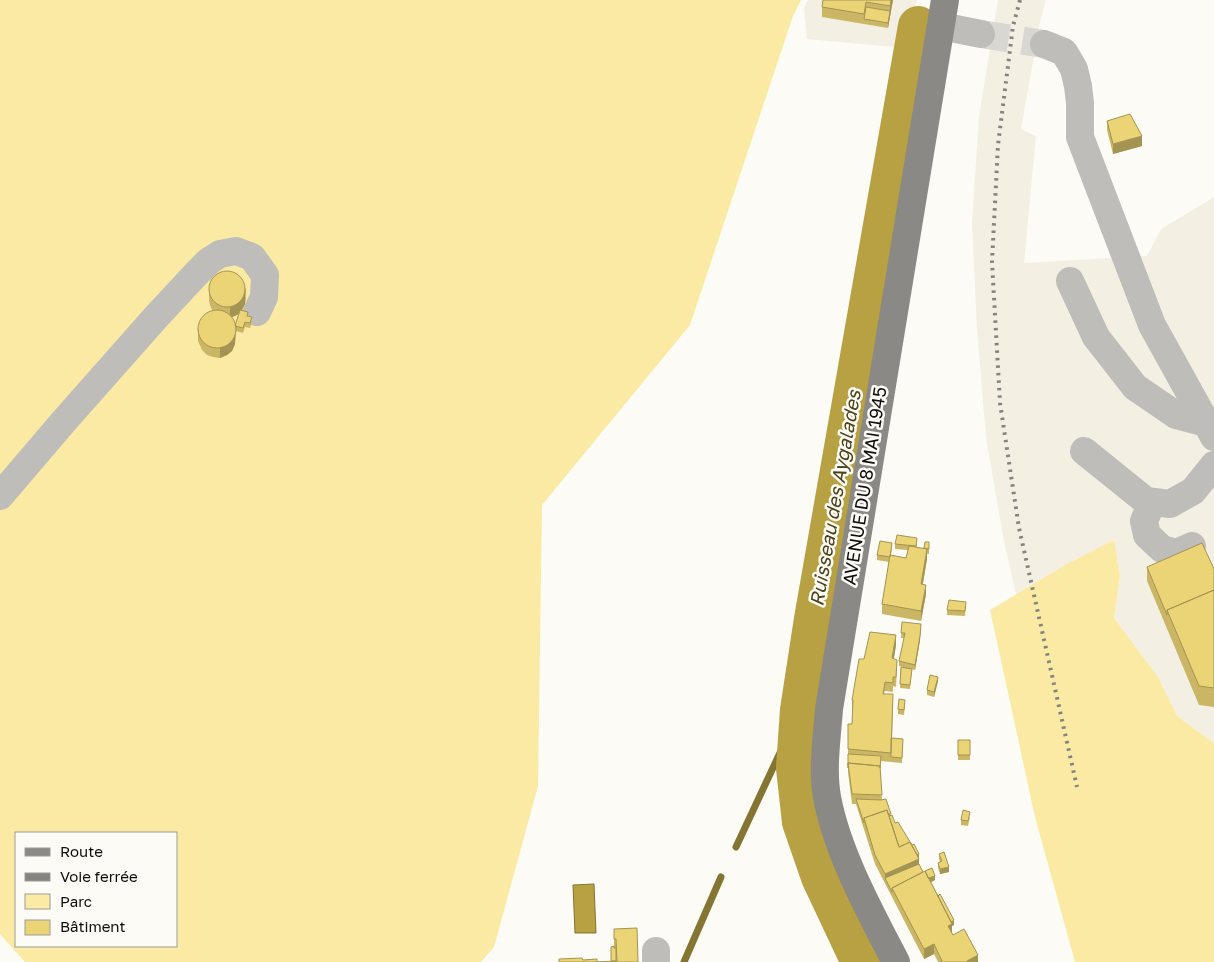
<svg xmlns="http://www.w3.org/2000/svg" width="1214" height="962" font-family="'Golos Text',sans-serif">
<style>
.built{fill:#f3f0e3}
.green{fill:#fbeaa3;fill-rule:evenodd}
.water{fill:#b7a142;stroke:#857532}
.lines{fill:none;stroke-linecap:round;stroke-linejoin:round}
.stream{stroke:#857532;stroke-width:7}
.river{stroke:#b7a142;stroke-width:40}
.minor-tunnel{stroke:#d8d7d2;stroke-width:28;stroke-dasharray:28 14;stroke-linecap:butt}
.minor{stroke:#bebdba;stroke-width:28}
.major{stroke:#8a8985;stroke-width:28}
.rail{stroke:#84837f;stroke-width:4;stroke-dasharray:2.5 5;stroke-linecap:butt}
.wall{fill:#cab665;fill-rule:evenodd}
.shaded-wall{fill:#a49453}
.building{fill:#ebd476;stroke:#a49453}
.labels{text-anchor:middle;stroke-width:5;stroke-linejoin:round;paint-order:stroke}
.street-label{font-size:18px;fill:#0f0e0c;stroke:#fcfbf5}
.water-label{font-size:19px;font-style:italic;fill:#4b421a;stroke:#fcfbf5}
</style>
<rect width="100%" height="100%" fill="#fcfbf5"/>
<path class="built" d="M 808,0 L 917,0 L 905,48 L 807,39 L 804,8 Z
M 998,0 L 1046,0 L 1040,22 L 1021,129 L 1036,136 L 1024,263 L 1147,256 L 1161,229 L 1214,197 L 1214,743 L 1177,716 L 1158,677 L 1114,618 L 1120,576 L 1113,540 L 1063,791 L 1005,547 L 986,438 L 977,330 L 972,223 L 979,116 Z"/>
<path class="green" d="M 0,0 L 801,0 L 793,16 L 690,325 L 542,505 L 538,786 L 494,947 L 481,962 L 25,962 L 0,934 ZM 16,833 L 176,833 L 176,946 L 16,946 Z
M 1114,540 L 1120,576 L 1114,618 L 1158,677 L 1177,716 L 1214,743 L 1214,962 L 1075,962 L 1035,817 L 990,610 L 1065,565 Z"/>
<path class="water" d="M 594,884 L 596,933 L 575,933 L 573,885 Z"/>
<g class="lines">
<path class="stream" d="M 736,847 L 800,710
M 684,962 L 721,877"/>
<path class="river" d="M 861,962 L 821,877 L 802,822 L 796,768 L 800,710 L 814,619 L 918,26"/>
<path class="minor-tunnel" d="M 981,34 L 1044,44"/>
<path class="minor" d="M 941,26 L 981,34
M 1044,44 L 1064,52 L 1074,69 L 1078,86 L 1080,103 L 1080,137 L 1152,325 L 1214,437
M 1070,281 L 1096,337 L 1135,387 L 1176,415 L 1206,423
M 1084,451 L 1146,501 L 1170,504 L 1193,491 L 1214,465
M 0,496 L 64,421 L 156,317 L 196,274 L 209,261 L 220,254 L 236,251 L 252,257 L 265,275 L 264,297 L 257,312
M 1152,502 L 1144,521 L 1147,535 L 1162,549 L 1176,553 L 1192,546
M 656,962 L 656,951"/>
<path class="major" d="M 896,962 C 870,912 837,852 827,797 C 822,768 827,738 829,709 L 945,0"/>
<path class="rail" d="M 1020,0 L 1013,26 L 998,145 L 992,262 L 1000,403 L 1019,528 L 1077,787"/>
</g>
<path class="wall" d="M 823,0 L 893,0 L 888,28 L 822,17 L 822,7 Z
M 1107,121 L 1142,146 L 1113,154 L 1107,130 Z
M 209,292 L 246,297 L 245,304 L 242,310 L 248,316 L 252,322 L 250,328 L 245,327 L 243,333 L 236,331 L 235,344 L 232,351 L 227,355 L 220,358 L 213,357 L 207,355 L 202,350 L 198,341 L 198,332 L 214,312 L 211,308 L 209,301 ZM 239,313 L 236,326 L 231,317 L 237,315 Z
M 917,542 L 917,547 L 924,549 L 929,542 L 929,554 L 927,554 L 927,559 L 923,584 L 926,594 L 921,621 L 882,614 L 882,604 L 889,562 L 877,560 L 877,555 L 892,548 L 891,555 L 906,558 L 908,550 L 895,549 L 895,544 Z
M 1147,567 L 1214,569 L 1214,707 L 1199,705 L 1147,581 Z
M 966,606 L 965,616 L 947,615 L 947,610 Z
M 902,622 L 920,640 L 915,670 L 912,669 L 910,689 L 900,688 L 901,667 L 910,669 L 899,666 L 899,661 L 904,638 L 901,638 Z
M 896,645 L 894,659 L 897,670 L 896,687 L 893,686 L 893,692 L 885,691 L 884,693 L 893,704 L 892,738 L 903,739 L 902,763 L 881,761 L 880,771 L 882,800 L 895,823 L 919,854 L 919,864 L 923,872 L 935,880 L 931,882 L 954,925 L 952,926 L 952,934 L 978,962 L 938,962 L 934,954 L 924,959 L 875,864 L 856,804 L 852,804 L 848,772 L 848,733 L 852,724 L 853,709 L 852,709 L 852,700 L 864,659 Z
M 938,681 L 934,697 L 927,695 L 927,690 Z
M 905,704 L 904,715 L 898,714 L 898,709 Z
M 958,740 L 970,740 L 970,760 L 958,760 Z
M 970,817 L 968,826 L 961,825 L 961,820 Z
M 939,854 L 949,872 L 940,874 L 938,868 L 938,863 L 940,862 L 939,859 Z
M 614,929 L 638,962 L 559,962 L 583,960 L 597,962 L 611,961 L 614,947 Z"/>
<path class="shaded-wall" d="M 891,0 L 893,0 L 888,28 L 888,23 Z
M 1142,136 L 1142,146 L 1113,154 L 1113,144 Z
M 246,288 L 245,304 L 242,310 L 237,315 L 230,318 L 230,308 Z
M 236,327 L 235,344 L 232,351 L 227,355 L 220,358 L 220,348 Z
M 927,549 L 927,559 L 921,593 L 921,584 Z
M 926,585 L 926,594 L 921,621 L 921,611 Z
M 921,624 L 920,640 L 915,670 L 915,665 Z
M 896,635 L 896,645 L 892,668 L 892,658 Z
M 938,677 L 938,681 L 934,697 L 934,692 Z
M 919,854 L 919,869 L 885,878 L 885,874 Z
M 949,867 L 949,872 L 940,874 L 940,869 Z
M 935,876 L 935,880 L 927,884 L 927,879 Z
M 954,920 L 954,925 L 952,926 L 952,933 L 948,926 L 950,923 Z
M 934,944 L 934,954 L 924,959 L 924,949 Z
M 978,955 L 978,962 L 967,962 L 967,961 Z"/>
<path class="building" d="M 823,0 L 891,0 L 890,6 L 866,2 L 864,14 L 822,7 Z
M 866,7 L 890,11 L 888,23 L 864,19 Z
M 1130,114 L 1142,136 L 1113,144 L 1107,121 Z
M209 289a18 18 0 1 1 36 0a18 18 0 1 1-36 0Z
M 240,310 L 248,312 L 247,316 L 252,317 L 250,323 L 245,322 L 243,328 L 235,326 Z
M198 329a19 19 0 1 1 38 0a19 19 0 1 1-38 0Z
M 897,535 L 917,538 L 916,546 L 895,544 Z
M 880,541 L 892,543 L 890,557 L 877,555 Z
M 925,542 L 929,542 L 929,549 L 924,548 Z
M 1202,543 L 1214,569 L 1214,590 L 1167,610 L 1167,615 L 1147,567 Z
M 909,546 L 927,549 L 921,584 L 926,585 L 921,611 L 882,604 L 890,555 L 906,558 Z
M 1214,590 L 1214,688 L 1199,686 L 1167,610 Z
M 949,600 L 966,602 L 965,611 L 947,610 Z
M 902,622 L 921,624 L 920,636 L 915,665 L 899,661 L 905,633 L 901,633 Z
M 870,632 L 896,635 L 892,658 L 897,660 L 896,677 L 893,677 L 893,683 L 885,682 L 883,694 L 893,694 L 891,753 L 848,749 L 848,724 L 852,724 L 853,700 L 852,700 L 859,659 L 864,659 Z
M 901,667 L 912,669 L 910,685 L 900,684 Z
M 930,675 L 938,677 L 934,692 L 927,690 Z
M 899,699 L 905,700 L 904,710 L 898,709 Z
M 891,738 L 903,739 L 902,758 L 891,757 Z
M 958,740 L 970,740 L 970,755 L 958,755 Z
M 848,754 L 881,756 L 880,768 L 880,766 L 848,763 L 848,768 Z
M 848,763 L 880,766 L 882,795 L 852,794 Z
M 856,799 L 881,800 L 886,799 L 891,814 L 888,814 L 887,810 L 864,818 L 864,823 Z
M 887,810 L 899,847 L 910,842 L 919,859 L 885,874 L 875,855 L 864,818 Z
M 963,810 L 970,812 L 968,821 L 961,820 Z
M 892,815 L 895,823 L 898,822 L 912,845 L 914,844 L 919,854 L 917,855 L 910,842 L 899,847 L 889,816 Z
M 944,852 L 949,867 L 940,869 L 938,863 L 942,861 L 939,854 Z
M 919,864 L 923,872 L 892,888 L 892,892 L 885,878 Z
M 932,868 L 935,876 L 928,878 L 925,871 Z
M 925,871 L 952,924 L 948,926 L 953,935 L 964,929 L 978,955 L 967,961 L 967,962 L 940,962 L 942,961 L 934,944 L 924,949 L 892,888 Z
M 940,894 L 954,920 L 951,922 L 938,896 Z
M 637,928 L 638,962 L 559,962 L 559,959 L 582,958 L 583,960 L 597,959 L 597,962 L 617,961 L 616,939 L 614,939 L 614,929 Z
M 614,946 L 614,948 L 616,948 L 616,961 L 611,961 L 611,947 Z"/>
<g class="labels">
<g class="street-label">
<text transform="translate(865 486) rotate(-81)" y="6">AVENUE DU 8 MAI 1945</text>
</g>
<g class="water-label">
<text transform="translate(835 498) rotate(-80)" y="7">Ruisseau des Aygalades</text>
</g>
</g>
<rect x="15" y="832" width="162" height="115" fill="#fcfbf5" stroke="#9d9c98"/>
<rect x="25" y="848" width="25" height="8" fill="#8a8985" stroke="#9d9c98"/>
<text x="60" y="857" font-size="15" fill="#0f0e0c">Route</text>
<rect x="25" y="873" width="25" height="8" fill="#84837f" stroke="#9d9c98"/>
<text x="60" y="882" font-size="15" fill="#0f0e0c">Voie ferrée</text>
<rect x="25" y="894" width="25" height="15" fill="#fbeaa3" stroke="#9d9c98"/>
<text x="60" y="907" font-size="15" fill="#0f0e0c">Parc</text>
<rect x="25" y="920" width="25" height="15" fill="#ebd476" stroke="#9d9c98"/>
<text x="60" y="932" font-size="15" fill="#0f0e0c">Bâtiment</text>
</svg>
